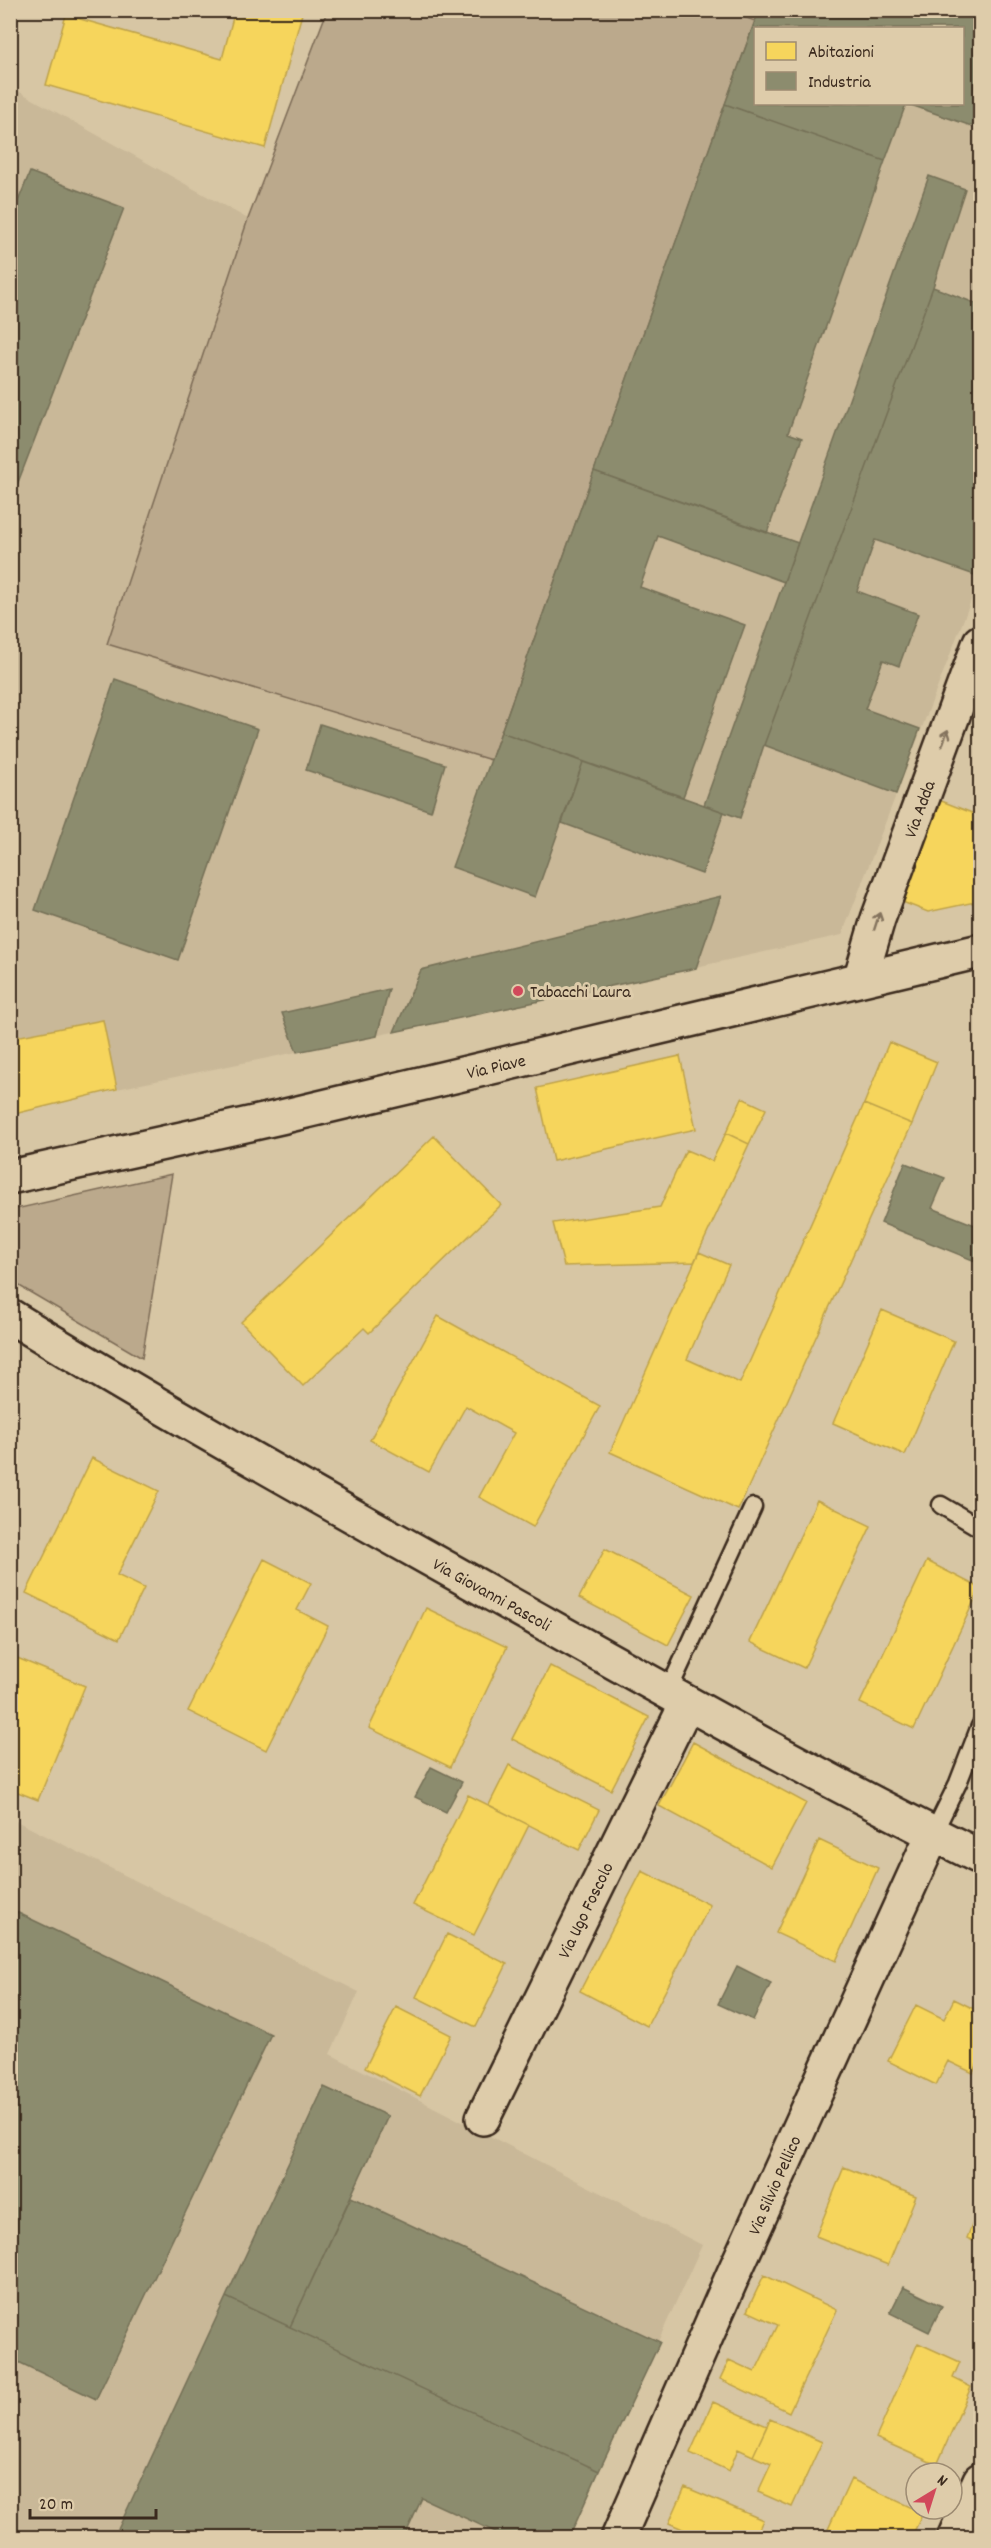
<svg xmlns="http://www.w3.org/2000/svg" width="991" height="2548" font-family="Dekko,sans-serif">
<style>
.built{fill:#c9b898;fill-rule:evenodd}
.green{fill:#bba98c;stroke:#7b6a55;stroke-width:1.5}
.homes{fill:#f6d55c;stroke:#bea249;stroke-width:1.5}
.industry{fill:#8c8c6e;stroke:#746f56;stroke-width:1.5}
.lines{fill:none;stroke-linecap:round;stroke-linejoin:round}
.service-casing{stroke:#3b2a1e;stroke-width:21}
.minor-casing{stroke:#3b2a1e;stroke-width:38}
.tertiary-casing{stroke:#3b2a1e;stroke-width:38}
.service{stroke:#deccaa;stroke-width:16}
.minor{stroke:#deccaa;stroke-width:33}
.tertiary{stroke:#deccaa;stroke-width:33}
.oneway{stroke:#84735d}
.poi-dot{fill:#d1495b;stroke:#deccaa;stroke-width:2}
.labels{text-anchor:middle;stroke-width:6;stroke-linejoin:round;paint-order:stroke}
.street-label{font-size:18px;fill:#3b2a1e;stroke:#deccaa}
.poi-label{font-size:18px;fill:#3b2a1e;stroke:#deccaa;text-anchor:start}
</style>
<rect width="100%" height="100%" fill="#d7c6a4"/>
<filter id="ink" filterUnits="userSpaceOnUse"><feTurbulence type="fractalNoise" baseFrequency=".0167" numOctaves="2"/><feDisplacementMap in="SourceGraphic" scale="12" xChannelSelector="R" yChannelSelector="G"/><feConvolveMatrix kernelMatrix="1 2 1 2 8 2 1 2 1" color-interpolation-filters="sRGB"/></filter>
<g filter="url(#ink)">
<path class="built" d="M 759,11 L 980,11 L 980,577 L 842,935 L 519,1006 L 117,1089 L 11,1115 L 11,87 L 248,219 L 108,644 L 491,760 ZM 756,28 L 962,28 L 962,104 L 756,104 Z
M 10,1818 L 359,1992 L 330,2054 L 702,2245 L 569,2537 L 11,2537 Z"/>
<path class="green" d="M 725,10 L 755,21 L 491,760 L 107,644 L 248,219 L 327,11 Z
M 172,1174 L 142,1358 L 11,1281 L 11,1210 Z"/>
<path class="homes" d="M 235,10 L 303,10 L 265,148 L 46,85 L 66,15 L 222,59 Z
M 939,800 L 980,816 L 980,901 L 928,912 L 900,901 Z
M 103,1020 L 117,1089 L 10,1115 L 10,1038 Z
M 889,1042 L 937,1062 L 912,1124 L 864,1104 Z
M 680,1056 L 696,1129 L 553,1161 L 537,1088 Z
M 742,1098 L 766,1109 L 749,1144 L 726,1133 Z
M 864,1104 L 912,1124 L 738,1510 L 610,1452 L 699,1252 L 729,1265 L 687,1359 L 740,1383 Z
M 726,1133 L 749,1144 L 694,1262 L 564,1266 L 553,1223 L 660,1207 L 686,1150 L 712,1161 Z
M 434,1136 L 501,1205 L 369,1333 L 364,1328 L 303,1386 L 241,1322 Z
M 882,1310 L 954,1341 L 905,1455 L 833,1423 Z
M 438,1316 L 600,1406 L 533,1527 L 479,1497 L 514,1433 L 466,1406 L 429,1472 L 370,1440 Z
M 92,1458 L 159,1491 L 117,1575 L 144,1588 L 119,1639 L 26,1593 Z
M 817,1500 L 871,1526 L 804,1668 L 750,1642 Z
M 605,1549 L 694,1595 L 668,1645 L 579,1598 Z
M 264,1559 L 311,1583 L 297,1610 L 328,1626 L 266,1750 L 188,1711 Z
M 927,1561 L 980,1588 L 914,1729 L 860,1703 Z
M 426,1608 L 507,1647 L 450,1767 L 369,1728 Z
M 10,1655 L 85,1686 L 38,1800 L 10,1789 Z
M 550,1666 L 649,1717 L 611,1790 L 512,1739 Z
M 693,1742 L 806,1803 L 772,1867 L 659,1806 Z
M 509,1765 L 599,1810 L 579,1850 L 489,1805 Z
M 468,1795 L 529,1825 L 474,1935 L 413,1905 Z
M 819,1840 L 878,1868 L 836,1961 L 776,1933 Z
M 642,1871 L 710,1905 L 647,2026 L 580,1991 Z
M 447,1934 L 507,1964 L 476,2027 L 416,1997 Z
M 954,1999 L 980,2012 L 980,2059 L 973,2073 L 948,2061 L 936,2085 L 888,2061 L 916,2005 L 944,2019 Z
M 396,2007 L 451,2035 L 420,2096 L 365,2068 Z
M 844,2167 L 916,2196 L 888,2265 L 816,2236 Z
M 980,2204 L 980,2244 L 967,2238 Z
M 764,2275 L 837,2310 L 789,2412 L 720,2379 L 729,2360 L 755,2372 L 778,2325 L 747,2311 Z
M 918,2343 L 960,2362 L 953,2378 L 971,2387 L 937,2465 L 876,2438 Z
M 713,2402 L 767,2426 L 753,2456 L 738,2449 L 729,2471 L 690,2453 Z
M 770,2419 L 822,2442 L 792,2507 L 758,2492 L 771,2464 L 753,2456 Z
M 851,2479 L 923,2513 L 911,2538 L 824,2538 Z
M 685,2487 L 763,2520 L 755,2538 L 703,2538 L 669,2523 Z"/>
<path class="industry" d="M 759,10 L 980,10 L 980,129 L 908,104 L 962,104 L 962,28 L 756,28 L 756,104 L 906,104 L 885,161 L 725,104 Z
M 725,104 L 885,161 L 788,433 L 802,438 L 767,533 L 594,471 Z
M 30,172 L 124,208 L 10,503 L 10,221 Z
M 929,176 L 965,189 L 933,287 L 764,745 L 740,818 L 704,805 Z
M 933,287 L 980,305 L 980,577 L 875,540 L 857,591 L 918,614 L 899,666 L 883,660 L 865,709 L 920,729 L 896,794 L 764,745 Z
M 594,471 L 798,543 L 784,582 L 658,536 L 640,587 L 745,625 L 683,797 L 501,732 Z
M 115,679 L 258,729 L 178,960 L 35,910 Z
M 320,724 L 445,764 L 431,811 L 306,770 Z
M 501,732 L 583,762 L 535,897 L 452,867 Z
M 583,762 L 724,812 L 702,874 L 562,823 Z
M 721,896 L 696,968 L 394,1032 L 421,970 Z
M 389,989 L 377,1036 L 297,1052 L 282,1013 Z
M 905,1163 L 945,1178 L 932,1208 L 980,1227 L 980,1263 L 881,1223 Z
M 431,1767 L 462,1782 L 446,1812 L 415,1797 Z
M 10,1909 L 271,2034 L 96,2399 L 10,2358 Z
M 737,1966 L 771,1983 L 753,2020 L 718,2004 Z
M 324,2087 L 388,2116 L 290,2327 L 226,2297 Z
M 351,2197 L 660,2342 L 599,2471 L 290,2327 Z
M 903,2287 L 942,2306 L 929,2332 L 890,2313 Z
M 226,2297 L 599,2471 L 569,2538 L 498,2538 L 500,2534 L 422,2498 L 404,2538 L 281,2538 L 277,2536 L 276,2538 L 114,2538 Z"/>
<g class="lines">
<g class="service-casing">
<path id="service" d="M 941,1505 L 980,1528
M 668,1692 L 753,1507
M 933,1834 L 958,1783 L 980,1726"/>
</g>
<g class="minor-casing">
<path id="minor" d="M 861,977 L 878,919 L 980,642
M 10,1316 C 169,1414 332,1504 494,1595 C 655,1685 815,1776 980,1857
M 483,2118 L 687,1703
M 618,2538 L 733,2275 L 933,1834
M 954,2538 L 980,2480"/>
</g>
<g class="tertiary-casing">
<path id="tertiary" d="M 10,1177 L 281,1117 L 980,951"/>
</g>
<use href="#service" class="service"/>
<use href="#minor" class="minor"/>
<use href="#tertiary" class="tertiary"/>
</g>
<defs><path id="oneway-shaft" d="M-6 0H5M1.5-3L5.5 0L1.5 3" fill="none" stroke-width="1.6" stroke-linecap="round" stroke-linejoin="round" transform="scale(1.5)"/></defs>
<g class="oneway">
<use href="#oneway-shaft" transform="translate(945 738) rotate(-70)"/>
<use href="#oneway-shaft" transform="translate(877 921) rotate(-72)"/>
</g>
</g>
<circle class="poi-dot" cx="518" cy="991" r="6"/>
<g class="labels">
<g class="street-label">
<text transform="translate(919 809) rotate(-70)" y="6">Via Adda</text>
<text transform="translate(496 1066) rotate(-13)" y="6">Via Piave</text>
<text transform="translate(492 1594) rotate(29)" y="6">Via Giovanni Pascoli</text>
<text transform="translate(585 1910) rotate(-64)" y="6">Via Ugo Foscolo</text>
<text transform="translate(774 2185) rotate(-66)" y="6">Via Silvio Pellico</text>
</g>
<g class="poi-label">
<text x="530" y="997">Tabacchi Laura</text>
</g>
</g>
<rect width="991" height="2548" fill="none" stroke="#deccaa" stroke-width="36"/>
<rect x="18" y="18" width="955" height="2512" fill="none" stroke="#3b2a1e" stroke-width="2" filter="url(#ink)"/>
<rect x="754" y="27" width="210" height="78" fill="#deccaa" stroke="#9d8b72" stroke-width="1.5"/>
<rect x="766" y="42" width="30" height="18" fill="#f6d55c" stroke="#9d8b72" stroke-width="1.5"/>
<text x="808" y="57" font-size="18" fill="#3b2a1e">Abitazioni</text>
<rect x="766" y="72" width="30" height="18" fill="#8c8c6e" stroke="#9d8b72" stroke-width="1.5"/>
<text x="808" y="87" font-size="18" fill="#3b2a1e">Industria</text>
<g transform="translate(934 2491) rotate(38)"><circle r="28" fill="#deccaa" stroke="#9d8b72" stroke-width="1.5"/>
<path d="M0-4.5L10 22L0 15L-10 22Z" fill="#d1495b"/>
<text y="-9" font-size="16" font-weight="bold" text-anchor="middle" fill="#3b2a1e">N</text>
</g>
<path d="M30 2509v9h126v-9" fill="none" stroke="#3b2a1e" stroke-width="3"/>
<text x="39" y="2509" font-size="18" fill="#3b2a1e" stroke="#deccaa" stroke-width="4.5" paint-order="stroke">20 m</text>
</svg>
